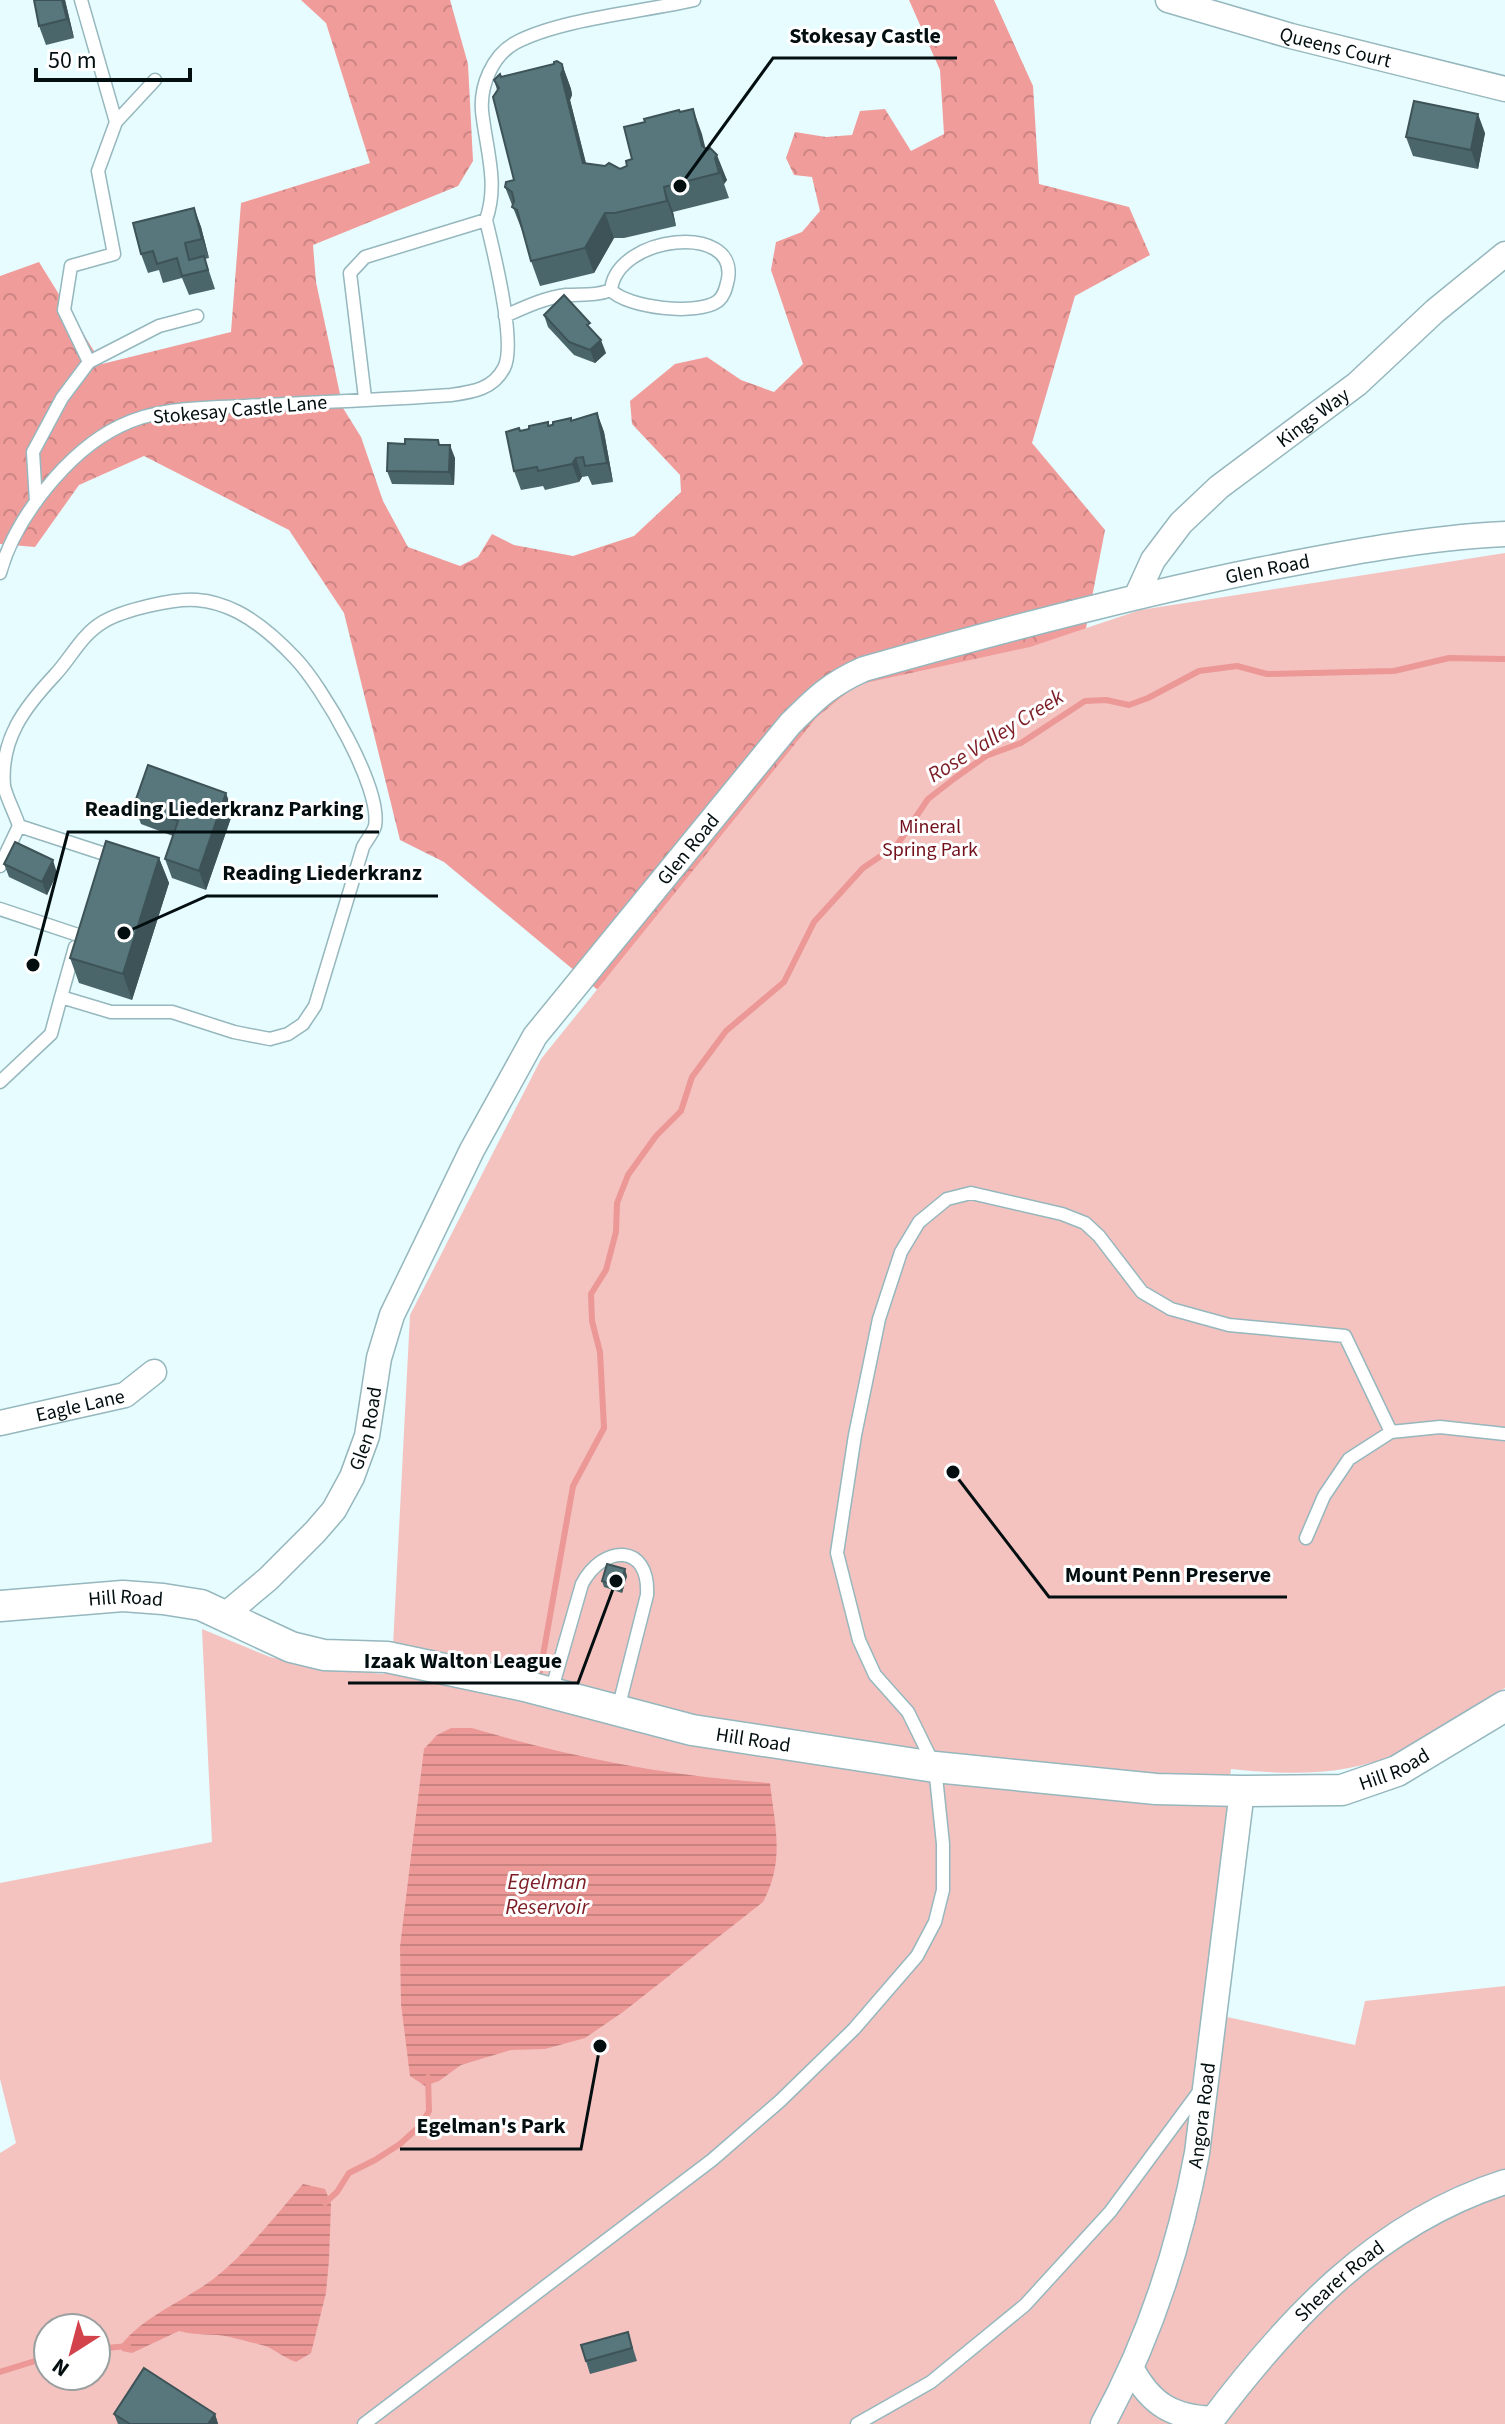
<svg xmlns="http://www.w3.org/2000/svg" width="1505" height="2424" font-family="'Source Sans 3',sans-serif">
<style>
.forest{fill:url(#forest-crowns)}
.green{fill:#f4c3c0;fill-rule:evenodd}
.water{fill:url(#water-rules)}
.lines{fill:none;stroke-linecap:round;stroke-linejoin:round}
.stream{stroke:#eb9896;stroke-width:6}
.service-casing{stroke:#95b7bd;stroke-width:15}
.minor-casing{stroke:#95b7bd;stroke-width:27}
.tertiary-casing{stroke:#95b7bd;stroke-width:33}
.service{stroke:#fff;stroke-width:12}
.minor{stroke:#fff;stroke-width:24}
.tertiary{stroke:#fff;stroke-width:30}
.wall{fill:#4b666b}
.shaded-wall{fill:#3d5357}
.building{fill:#57777c;stroke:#3d5357;stroke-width:2}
.labels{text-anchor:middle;stroke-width:6;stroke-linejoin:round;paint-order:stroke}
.street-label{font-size:20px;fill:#030e10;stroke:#fff}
.park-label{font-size:20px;fill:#710f1b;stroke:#fff}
.water-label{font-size:22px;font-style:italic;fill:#7c1c24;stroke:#fff}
.leader{fill:none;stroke:#030e10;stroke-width:3}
.callout-dot{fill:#030e10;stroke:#fff;stroke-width:3}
.callout-label{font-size:22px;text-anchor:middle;font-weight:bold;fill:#030e10;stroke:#fff;stroke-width:6;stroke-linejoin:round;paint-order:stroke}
</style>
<defs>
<pattern id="forest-crowns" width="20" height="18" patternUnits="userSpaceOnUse" patternTransform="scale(2)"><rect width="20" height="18" fill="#f09c9a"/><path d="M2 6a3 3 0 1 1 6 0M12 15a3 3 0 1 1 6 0" fill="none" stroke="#cc8584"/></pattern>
<pattern id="water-rules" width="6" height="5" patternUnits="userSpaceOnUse" patternTransform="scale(2)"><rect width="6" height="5" fill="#eb9896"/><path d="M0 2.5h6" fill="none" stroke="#c88280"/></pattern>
</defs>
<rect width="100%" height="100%" fill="#e6fcff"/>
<path class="forest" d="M 301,0 L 450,0 L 468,64 L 473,161 L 458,186 L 313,245 L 316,282 L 343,408 L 361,437 L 383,501 L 408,547 L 460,566 L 478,557 L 492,534 L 514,545 L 573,556 L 634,536 L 681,492 L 680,475 L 632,424 L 630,401 L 675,364 L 707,357 L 741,380 L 774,392 L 803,364 L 771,270 L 776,242 L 802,232 L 820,211 L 812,177 L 794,175 L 786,158 L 795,132 L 826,137 L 852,135 L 860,111 L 885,109 L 911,151 L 944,134 L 940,70 L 909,0 L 994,0 L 1033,86 L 1039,184 L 1129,207 L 1150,255 L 1075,296 L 1032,443 L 1105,530 L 1000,1073 L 797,1156 L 444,862 L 400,840 L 344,613 L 289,530 L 144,456 L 79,485 L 35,547 L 0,544 L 0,276 L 39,262 L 102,364 L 231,332 L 241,203 L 370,163 L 326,23 Z"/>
<path class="green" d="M 1505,553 L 1505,1688 C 1470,1708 1436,1735 1400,1752 C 1346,1777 1288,1775 1231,1769 L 1204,2012 L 1355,2045 L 1365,2001 L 1505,1986 L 1505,2424 L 0,2424 L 0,2153 L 16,2143 L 0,2079 L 0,1883 L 212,1842 L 202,1629 L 270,1657 L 324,1669 L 384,1674 L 393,1646 L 410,1315 L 541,1059 L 816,718 L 856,685 L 1030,647 L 1140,610 ZM 48,2328 L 96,2328 L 96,2376 L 48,2376 Z"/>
<path class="water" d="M 451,1728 L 472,1728 C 574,1758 663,1775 770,1783 C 775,1827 785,1861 763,1902 L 623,2012 L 585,2038 L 545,2049 L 511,2050 L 461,2065 L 439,2081 L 425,2086 L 410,2076 L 401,2004 L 400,1947 L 424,1749 L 437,1735 Z
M 303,2184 L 325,2189 L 331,2204 L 329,2260 L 326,2293 L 311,2353 L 296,2362 C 285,2358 278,2352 268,2347 C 263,2345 237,2339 230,2337 C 214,2333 196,2336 179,2331 L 132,2353 L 122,2351 L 121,2345 C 144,2316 182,2302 212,2280 C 247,2253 274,2217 303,2184 Z"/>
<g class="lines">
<path class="stream" d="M 539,1678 L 573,1486 L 604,1428 L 600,1352 L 592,1321 L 591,1294 L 606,1270 L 616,1232 L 617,1203 L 628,1175 L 656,1136 L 681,1111 L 692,1077 L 726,1031 L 784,982 L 814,922 L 863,868 L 897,845 L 928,799 L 955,778 L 986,756 L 1021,743 L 1085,701 L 1106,700 L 1129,705 L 1148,698 L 1199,671 L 1237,666 L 1267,674 L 1394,671 L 1449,658 L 1505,659
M 325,2203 L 337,2192 L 349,2173 L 375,2160 L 400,2144 L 421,2125 L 429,2111 L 428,2077
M 96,2349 L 128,2346
M 0,2372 L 48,2357"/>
<g class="service-casing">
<path id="service" d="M 81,0 L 116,122
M 505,316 C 525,307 544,298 566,295 C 583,294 596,296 611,290 C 627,308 698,316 718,301 C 725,295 726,287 728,279 C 738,222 617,235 611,290
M 89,362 L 64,310 L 71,266 L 114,254 L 98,171 L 116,122 L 155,80
M 365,398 L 350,273 L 365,257 L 486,220
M 36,502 L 33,452 L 62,398 L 89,362 L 159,326 L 197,316
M 0,573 C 15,518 68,451 120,426 C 158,407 203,408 245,406 C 314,402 383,400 451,395 C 473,392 493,389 504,368 C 517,344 493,249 486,220 C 499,183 486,149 482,111 C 480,86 492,56 515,43 C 560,19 642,12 694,0
M 0,866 L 19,826
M 0,909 L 78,935
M 61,997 L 75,947
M 0,1082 L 51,1034 L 61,997 L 111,1012 L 172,1012 L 234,1032 L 270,1039 L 288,1034 L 303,1024 L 315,1006 L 363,847 C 366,841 373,833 375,826 C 382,788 322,686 295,658 C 279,641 259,623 238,612 C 226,606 211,601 197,600 C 174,598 123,610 103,622 C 81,635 71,658 54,676 C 25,707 0,739 4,786 C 7,799 15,813 19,826 L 117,858
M 1306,1538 L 1324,1496 L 1349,1459 L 1391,1432 L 1440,1427 L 1505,1434
M 551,1692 L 582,1584 C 603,1544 650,1543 647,1595 L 618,1709
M 364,2424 L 712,2160 L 780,2101 L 854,2029 L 917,1956 L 935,1922 L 943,1890 L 943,1844 L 935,1767 L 908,1712 L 875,1675 L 859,1640 L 837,1553 L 855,1435 L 879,1319 L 901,1252 L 919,1222 L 947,1199 L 971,1193 L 1062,1214 L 1085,1223 L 1099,1236 L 1142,1292 L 1171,1309 L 1229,1325 L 1345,1336 L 1391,1432
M 857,2424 L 931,2382 L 1025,2305 L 1110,2212 L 1201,2089"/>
</g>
<g class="minor-casing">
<g id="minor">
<path id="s1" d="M 1168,0 L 1291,36 L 1505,89"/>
<path id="s2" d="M 1137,595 L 1153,560 L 1181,523 L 1219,487 L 1357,384 L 1435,311 L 1505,254"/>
<path id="s3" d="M 0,1423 L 125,1395 L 154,1372"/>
<path id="s4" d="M 225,1615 L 268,1579 L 315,1532 L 334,1510 L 352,1477 L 367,1436 L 379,1358 L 392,1315 L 472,1150 L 535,1036 L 790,724 C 816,698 830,684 864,669 C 995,632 1126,597 1259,570 C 1341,554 1422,538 1505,534"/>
<path d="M 1132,2369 C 1151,2405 1173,2417 1213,2419"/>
<path id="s5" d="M 1103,2424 C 1150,2338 1179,2249 1197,2153 L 1242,1791"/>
<path id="s6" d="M 1209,2424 C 1288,2319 1376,2223 1505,2182"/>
</g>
</g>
<g class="tertiary-casing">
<g id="tertiary">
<path id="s7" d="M 0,1606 L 123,1596 L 163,1599 L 201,1605 L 291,1647 L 324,1655 L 387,1657 L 525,1686 L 692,1730 L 935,1767 L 1156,1789 L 1242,1791 L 1342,1790 L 1397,1771 L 1505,1706"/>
</g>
</g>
<use href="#service" class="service"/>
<use href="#minor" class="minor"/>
<use href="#tertiary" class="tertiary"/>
</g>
<path class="wall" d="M 34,0 L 65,0 L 74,38 L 46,45 L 39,26 Z
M 562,64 L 571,89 L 572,95 L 570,100 L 586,163 L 620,169 L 627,166 L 632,159 L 680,112 L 693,109 L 705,149 L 727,180 L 724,184 L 729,198 L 673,212 L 676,226 L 624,238 L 614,238 L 594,273 L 540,286 L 531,261 L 523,233 L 505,187 L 514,180 L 497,90 L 494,80 L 501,77 Z
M 1485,133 L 1478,169 L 1413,156 L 1406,137 Z
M 194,208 L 201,227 L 209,258 L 205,259 L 215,289 L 189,295 L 182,278 L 163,283 L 159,270 L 148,273 L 141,254 Z
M 544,315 L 606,353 L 595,363 L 574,355 L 548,327 Z
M 597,413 L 604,432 L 613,482 L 592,485 L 588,476 L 582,477 L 579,482 L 545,490 L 543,486 L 521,490 L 514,471 L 520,431 L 572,420 Z
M 440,445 L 455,458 L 454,485 L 392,484 L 387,471 Z
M 134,805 L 233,812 L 206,890 L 172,878 L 165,859 L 173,836 L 141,824 Z
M 159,858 L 169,883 L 132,1000 L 79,983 L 70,958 Z
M 4,864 L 57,873 L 47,895 L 9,877 Z
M 627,1576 L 622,1593 L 604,1587 L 602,1581 Z
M 632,2345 L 637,2361 L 590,2374 L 586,2361 Z
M 114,2414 L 215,2414 L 218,2424 L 118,2424 Z"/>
<path class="shaded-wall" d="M 62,0 L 65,0 L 74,38 L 67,19 Z
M 562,64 L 571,89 L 572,95 L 570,100 L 592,188 L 583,163 L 561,74 Z
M 693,109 L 702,134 L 711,171 L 702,146 Z
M 1478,114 L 1485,133 L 1478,169 L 1471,150 Z
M 717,155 L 727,180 L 724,184 L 729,198 L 715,158 Z
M 664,187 L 673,212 L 676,226 L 667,201 Z
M 194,208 L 201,227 L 209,258 L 202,239 Z
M 605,213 L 614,238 L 594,273 L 585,248 Z
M 601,340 L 606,353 L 595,363 L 590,350 Z
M 597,413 L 604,432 L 613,482 L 607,463 Z
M 450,445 L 455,458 L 454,485 L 449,472 Z
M 576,458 L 582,477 L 579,482 L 572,464 Z
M 226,793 L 233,812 L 206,890 L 199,871 Z
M 159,858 L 169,883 L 132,1000 L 123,974 Z
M 53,860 L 57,873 L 47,895 L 42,882 Z
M 625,1569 L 627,1576 L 622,1593 L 620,1586 Z
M 215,2414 L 218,2424 L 208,2424 Z"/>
<path class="building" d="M 34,0 L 62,0 L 67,19 L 39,26 Z
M 557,61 L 562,64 L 563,70 L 561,74 L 583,163 L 605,166 L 609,163 L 620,169 L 627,166 L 626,161 L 632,159 L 624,127 L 645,122 L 644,119 L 679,110 L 680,112 L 693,109 L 702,146 L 708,150 L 710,148 L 717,155 L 715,158 L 719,173 L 664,187 L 667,201 L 615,213 L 605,213 L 585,248 L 531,261 L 517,210 L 512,207 L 514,201 L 512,192 L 505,187 L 506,182 L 514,180 L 493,97 L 499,88 L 494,80 L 500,74 L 501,77 L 554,64 L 554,62 Z
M 1414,101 L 1478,114 L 1471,150 L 1406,137 Z
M 194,208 L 202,239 L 185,243 L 189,260 L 204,256 L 208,270 L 182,276 L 177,258 L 157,264 L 153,251 L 141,254 L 133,223 Z
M 564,295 L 590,323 L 587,325 L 601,340 L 590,350 L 569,342 L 544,315 Z
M 597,413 L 607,463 L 585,466 L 583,457 L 576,458 L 572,464 L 538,471 L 537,467 L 514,471 L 506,432 L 519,428 L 520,431 L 529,429 L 529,426 L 548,422 L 548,426 L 553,425 L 553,422 L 571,418 L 571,421 Z
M 405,439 L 438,440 L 439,445 L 450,445 L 449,472 L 387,471 L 388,443 L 405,444 Z
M 148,765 L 226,793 L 199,871 L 165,859 L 178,821 L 134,805 Z
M 106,841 L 159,858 L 123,974 L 70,958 Z
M 15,842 L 53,860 L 42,882 L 4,864 Z
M 607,1564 L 625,1569 L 620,1586 L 602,1581 Z
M 628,2332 L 632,2348 L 586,2361 L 581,2345 Z
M 144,2368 L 215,2414 L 208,2424 L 130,2424 L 114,2414 Z"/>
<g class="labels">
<g class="street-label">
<text dy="7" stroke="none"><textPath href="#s1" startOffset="174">Queens Court</textPath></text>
<text transform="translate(240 409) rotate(-5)" y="7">Stokesay Castle Lane</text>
<text dy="7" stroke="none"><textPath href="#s2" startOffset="254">Kings Way</textPath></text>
<text dy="7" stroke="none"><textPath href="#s4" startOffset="1582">Glen Road</textPath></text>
<text dy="7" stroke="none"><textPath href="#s4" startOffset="912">Glen Road</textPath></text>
<text dy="7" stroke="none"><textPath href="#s3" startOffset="82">Eagle Lane</textPath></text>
<text dy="7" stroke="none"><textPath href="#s4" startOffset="240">Glen Road</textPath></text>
<text dy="7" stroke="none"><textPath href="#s7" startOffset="126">Hill Road</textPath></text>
<text dy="7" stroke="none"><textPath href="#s7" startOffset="774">Hill Road</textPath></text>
<text dy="7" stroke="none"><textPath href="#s7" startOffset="1422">Hill Road</textPath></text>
<text dy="7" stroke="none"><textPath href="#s5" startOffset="326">Angora Road</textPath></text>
<text dy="7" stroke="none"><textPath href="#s6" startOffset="194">Shearer Road</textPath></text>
</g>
<g class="park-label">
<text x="930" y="833">Mineral<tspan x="930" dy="23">Spring Park</tspan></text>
</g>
<g class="water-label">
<text transform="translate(995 735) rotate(-32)" y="8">Rose Valley Creek</text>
<text x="547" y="1889">Egelman<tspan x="547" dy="25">Reservoir</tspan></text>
</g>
</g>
<path class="leader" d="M680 186L773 58H957M33 965L68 832H379M124 933L207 896H438M953 1472L1049 1597H1287M616 1581L578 1683H348M600 2046L581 2149H400"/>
<g class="callout-dot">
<circle cx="680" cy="186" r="8"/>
<circle cx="33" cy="965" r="8"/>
<circle cx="124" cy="933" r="8"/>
<circle cx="953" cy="1472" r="8"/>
<circle cx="616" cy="1581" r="8"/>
<circle cx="600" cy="2046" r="8"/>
</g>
<g class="callout-label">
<text x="865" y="43">Stokesay Castle</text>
<text x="224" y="816">Reading Liederkranz Parking</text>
<text x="322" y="880">Reading Liederkranz</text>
<text x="1168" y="1582">Mount Penn Preserve</text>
<text x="463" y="1668">Izaak Walton League</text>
<text x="491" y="2133">Egelman's Park</text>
</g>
<g transform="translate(72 2352) rotate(216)"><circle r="38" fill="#ffffff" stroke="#9a9f9f" stroke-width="2"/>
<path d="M0-6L14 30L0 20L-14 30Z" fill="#d3434b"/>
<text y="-12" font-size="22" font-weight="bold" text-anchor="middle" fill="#030e10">N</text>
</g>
<path d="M36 68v12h154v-12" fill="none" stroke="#030e10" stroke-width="4"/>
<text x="48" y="68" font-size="24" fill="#030e10" stroke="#ffffff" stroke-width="6" paint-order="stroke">50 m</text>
</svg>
